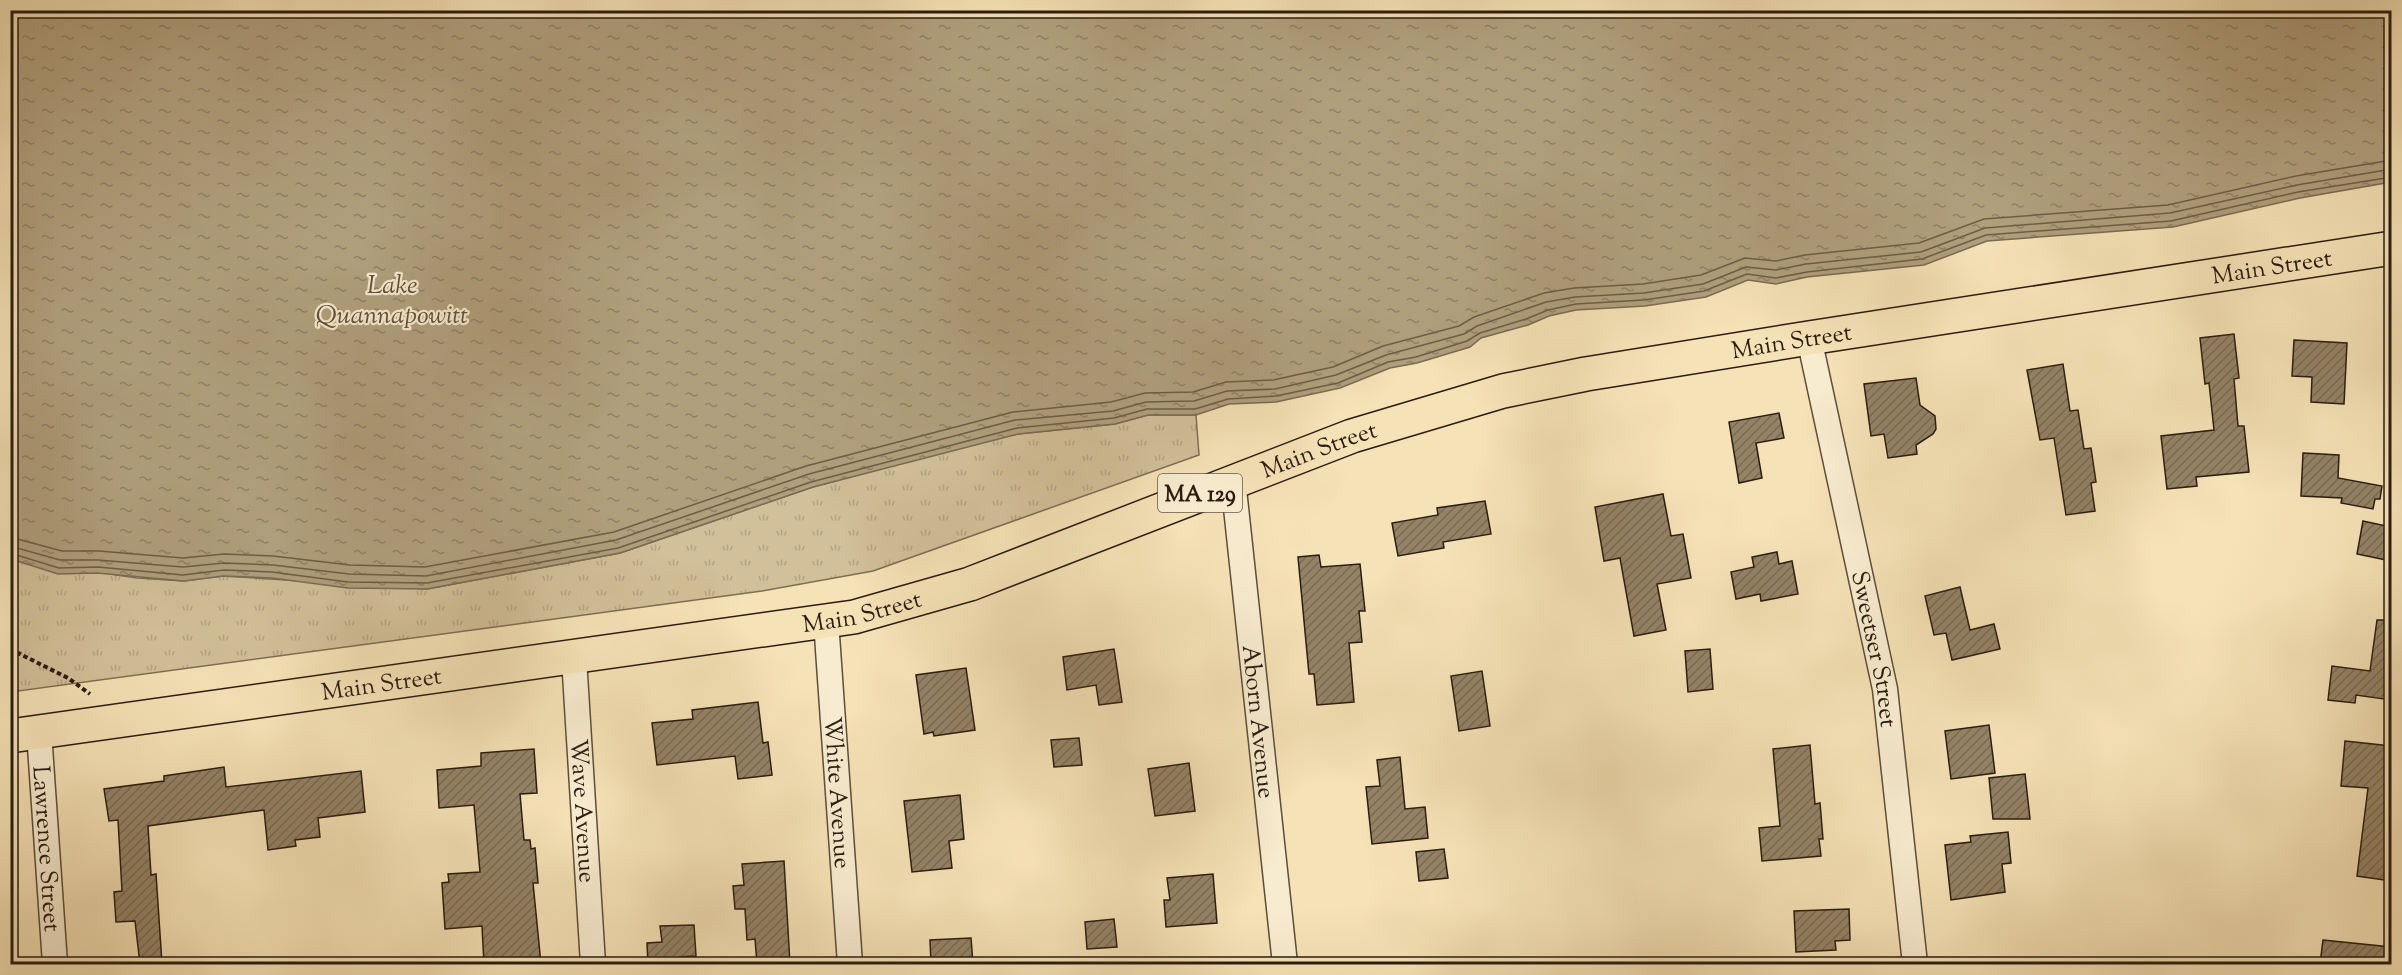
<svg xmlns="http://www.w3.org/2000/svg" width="2402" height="975" font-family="'Sorts Mill Goudy',serif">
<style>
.park{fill:url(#park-tufts);stroke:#7e6e54;stroke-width:1.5}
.water{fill:url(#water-ripples);stroke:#7a6b51;stroke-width:1.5}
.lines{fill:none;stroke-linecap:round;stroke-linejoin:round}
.shore{stroke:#6d5e46;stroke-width:1.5}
.building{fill:url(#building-hatch);stroke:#2a1c0f;stroke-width:1.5}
.street-casing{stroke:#5d4e39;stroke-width:27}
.primary-casing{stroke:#2a1c0f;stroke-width:36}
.path{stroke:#2a1c0f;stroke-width:4;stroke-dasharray:4.5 3;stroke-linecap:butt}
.street{stroke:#f8ecd0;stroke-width:24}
.primary{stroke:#f5e2b6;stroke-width:33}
.labels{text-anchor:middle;stroke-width:4.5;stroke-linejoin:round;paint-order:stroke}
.shield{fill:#f8ecd0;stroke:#685a49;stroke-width:1.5}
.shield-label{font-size:22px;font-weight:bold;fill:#2a1c0f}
.street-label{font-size:24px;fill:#2a1c0f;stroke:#f8ecd0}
.water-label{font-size:26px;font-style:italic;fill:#60503b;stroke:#f8ecd0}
</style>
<defs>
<pattern id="park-tufts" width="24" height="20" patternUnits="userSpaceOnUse" patternTransform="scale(1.5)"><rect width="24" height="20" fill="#d2c09a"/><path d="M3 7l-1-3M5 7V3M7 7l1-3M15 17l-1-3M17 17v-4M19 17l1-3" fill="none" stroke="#b4a484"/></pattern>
<pattern id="water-ripples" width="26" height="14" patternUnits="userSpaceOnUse" patternTransform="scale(1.5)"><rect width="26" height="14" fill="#b09f7d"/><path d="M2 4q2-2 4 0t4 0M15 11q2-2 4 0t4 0" fill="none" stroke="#8f8165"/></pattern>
<pattern id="building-hatch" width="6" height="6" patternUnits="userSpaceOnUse" patternTransform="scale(1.5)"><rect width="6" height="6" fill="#948366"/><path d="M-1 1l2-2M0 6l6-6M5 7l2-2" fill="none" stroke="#796a52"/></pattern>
</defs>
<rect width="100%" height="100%" fill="#f5e2b6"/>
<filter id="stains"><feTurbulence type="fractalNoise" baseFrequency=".00333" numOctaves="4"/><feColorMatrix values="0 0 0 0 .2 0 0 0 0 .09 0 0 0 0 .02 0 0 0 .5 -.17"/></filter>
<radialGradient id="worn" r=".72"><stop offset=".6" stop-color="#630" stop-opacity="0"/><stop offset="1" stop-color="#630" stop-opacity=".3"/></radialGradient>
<path class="park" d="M 1148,415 L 1196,415 L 1199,455 L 873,571 L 762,591 L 11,692 L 10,559 L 137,578 L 184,581 L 223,576 L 427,589 L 620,553 L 813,487 L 971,444 L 1018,434 L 1115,424 Z"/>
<path class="water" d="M 10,11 L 2391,11 L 2391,182 L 2300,198 L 2173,227 L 1987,241 L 1924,265 L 1807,277 L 1776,284 L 1748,280 L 1706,297 L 1645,306 L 1576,310 L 1549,316 L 1528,325 L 1481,338 L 1470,347 L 1417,363 L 1390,368 L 1340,388 L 1276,402 L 1229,404 L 1196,415 L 1148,415 L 1115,424 L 1018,434 L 813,487 L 620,553 L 427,589 L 348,588 L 272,578 L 223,576 L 184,581 L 97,573 L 58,574 L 11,559 Z"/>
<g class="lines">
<path class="shore" d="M 10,537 L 62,551 L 99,551 L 183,558 L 224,554 L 273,556 L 350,565 L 425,567 L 614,532 L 806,466 L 1013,412 L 1111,402 L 1145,393 L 1193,392 L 1226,382 L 1273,380 L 1333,367 L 1383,346 L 1459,326 L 1474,317 L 1544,293 L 1574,288 L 1643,284 L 1701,275 L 1745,258 L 1776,261 L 1805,255 L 1919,243 L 1984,219 L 2168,205 L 2296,176 L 2392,160
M 10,546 L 60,560 L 98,560 L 183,567 L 224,563 L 273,565 L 349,574 L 426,576 L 616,540 L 809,474 L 1015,420 L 1113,411 L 1146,402 L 1194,401 L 1227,391 L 1275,389 L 1336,375 L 1386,355 L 1464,334 L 1477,326 L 1546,302 L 1575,297 L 1644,293 L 1703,284 L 1746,267 L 1776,270 L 1806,264 L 1921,252 L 1985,228 L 2170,213 L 2297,185 L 2392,169
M 10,553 L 59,568 L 98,567 L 183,575 L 224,570 L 272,572 L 348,582 L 427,583 L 618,548 L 811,482 L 1017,428 L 1114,418 L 1147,409 L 1195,409 L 1228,399 L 1276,396 L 1338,383 L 1388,362 L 1416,357 L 1467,341 L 1480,333 L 1526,319 L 1548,310 L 1576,304 L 1644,300 L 1704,291 L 1747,274 L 1776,278 L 1807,272 L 1922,259 L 1986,235 L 2171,221 L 2298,192 L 2392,177"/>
</g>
<path class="building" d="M 2234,334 L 2239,378 L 2234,379 L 2238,426 L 2244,426 L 2249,472 L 2196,477 L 2197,486 L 2167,489 L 2161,436 L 2214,430 L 2209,383 L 2205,384 L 2200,338 Z
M 2294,340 L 2347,343 L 2344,404 L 2311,402 L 2312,377 L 2292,376 Z
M 2063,364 L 2070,411 L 2078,410 L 2084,449 L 2091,448 L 2096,482 L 2091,483 L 2095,511 L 2066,515 L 2054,438 L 2040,440 L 2027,370 Z
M 1916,378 L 1920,405 L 1935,416 L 1936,429 L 1933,434 L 1916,445 L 1917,454 L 1888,458 L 1884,434 L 1871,436 L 1864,384 Z
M 1779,413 L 1784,438 L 1756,443 L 1762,478 L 1739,483 L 1729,422 Z
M 2303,453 L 2339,455 L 2338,478 L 2382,486 L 2380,499 L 2375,499 L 2373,509 L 2341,503 L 2342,498 L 2301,496 Z
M 1663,494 L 1671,536 L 1683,534 L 1691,578 L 1657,584 L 1666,630 L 1634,636 L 1620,558 L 1604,561 L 1595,507 Z
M 1485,501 L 1491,534 L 1443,542 L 1444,548 L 1398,556 L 1392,523 L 1438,515 L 1437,508 Z
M 2363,521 L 2391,527 L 2391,561 L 2357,554 Z
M 1777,552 L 1779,564 L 1792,561 L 1798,594 L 1761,601 L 1760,594 L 1736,599 L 1731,572 L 1754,567 L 1752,557 Z
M 1319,555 L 1321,567 L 1360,564 L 1365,611 L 1359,611 L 1362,642 L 1349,643 L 1354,702 L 1317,705 L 1314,674 L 1309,674 L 1298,557 Z
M 1960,587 L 1970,630 L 1994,624 L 2000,649 L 1952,660 L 1946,633 L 1934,635 L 1925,596 Z
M 2377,620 L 2391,620 L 2391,700 L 2356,695 L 2355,703 L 2328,700 L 2332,666 L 2370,671 Z
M 1114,649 L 1122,702 L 1099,705 L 1096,685 L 1067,690 L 1063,657 Z
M 1710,649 L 1713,689 L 1688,692 L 1685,651 Z
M 966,668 L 975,730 L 934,736 L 933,732 L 924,734 L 916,675 Z
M 1482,671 L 1490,726 L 1459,731 L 1451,676 Z
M 758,702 L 763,743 L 768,742 L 772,775 L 738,779 L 735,756 L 657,765 L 652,723 L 693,719 L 692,710 Z
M 1989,725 L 1995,773 L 1951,779 L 1945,731 Z
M 1079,738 L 1082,765 L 1054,767 L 1051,740 Z
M 2345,741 L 2391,746 L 2391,881 L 2357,876 L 2368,788 L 2341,786 Z
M 1810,745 L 1815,804 L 1820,803 L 1823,839 L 1819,839 L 1821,856 L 1762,861 L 1759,828 L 1780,826 L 1773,749 Z
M 534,749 L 537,793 L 520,794 L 524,840 L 530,840 L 531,849 L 535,848 L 538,883 L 533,883 L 541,964 L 484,964 L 482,926 L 445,929 L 442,883 L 449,882 L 448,874 L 480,872 L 474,805 L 439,808 L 437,770 L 481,766 L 481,753 Z
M 1400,757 L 1405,809 L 1425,807 L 1428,838 L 1372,844 L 1366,787 L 1380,786 L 1377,760 Z
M 1189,763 L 1195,811 L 1155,816 L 1148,769 Z
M 224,767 L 226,787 L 361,771 L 365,812 L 318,818 L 320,837 L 295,840 L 296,846 L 268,850 L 264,810 L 148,826 L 151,875 L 156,874 L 162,964 L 140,964 L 135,921 L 116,922 L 114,892 L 122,891 L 118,820 L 109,821 L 104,789 L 164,781 L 164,776 Z
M 2025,774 L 2030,819 L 1993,819 L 1989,778 Z
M 960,795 L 964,839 L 949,841 L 952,868 L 912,872 L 904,801 Z
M 2008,832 L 2011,863 L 2002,864 L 2005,892 L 1951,900 L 1945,845 L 1971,842 L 1970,836 Z
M 1444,849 L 1448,878 L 1419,881 L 1416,852 Z
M 784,861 L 790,964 L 757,964 L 755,939 L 747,940 L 745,909 L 735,909 L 733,886 L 744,885 L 742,864 Z
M 1213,874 L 1217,923 L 1166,927 L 1164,900 L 1170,900 L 1167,878 Z
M 1849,909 L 1850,940 L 1835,941 L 1836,950 L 1796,952 L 1794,911 Z
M 1114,919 L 1117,947 L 1087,949 L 1085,922 Z
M 694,925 L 696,956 L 679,957 L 679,964 L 648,964 L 647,943 L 662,942 L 660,926 Z
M 971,938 L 973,964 L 931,964 L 930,940 Z
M 2323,940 L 2391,947 L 2391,964 L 2320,964 Z"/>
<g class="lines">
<g class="street-casing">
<g id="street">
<path id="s1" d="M 1809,338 L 1885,689 L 1915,964"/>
<path id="s2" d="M 1233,480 L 1285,964"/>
<path id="s3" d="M 826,621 L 850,964"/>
<path id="s4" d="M 574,658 L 593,964"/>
<path id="s5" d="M 39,732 L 55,964"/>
</g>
</g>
<g class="primary-casing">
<g id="primary">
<path id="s6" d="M 10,736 L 854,617 L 970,584 L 1352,436 L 1503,391 L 1586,374 L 1809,338 L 2392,248"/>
</g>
</g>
<path class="path" d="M 10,649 L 68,678 L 90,694"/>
<use href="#street" class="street"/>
<use href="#primary" class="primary"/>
</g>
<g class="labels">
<rect class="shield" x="1158" y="474" width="84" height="38" rx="4.5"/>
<g class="shield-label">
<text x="1200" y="501">MA 129</text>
</g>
<g class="street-label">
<text dy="8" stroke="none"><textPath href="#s6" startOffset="2319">Main Street</textPath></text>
<text dy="8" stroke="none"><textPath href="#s6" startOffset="1833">Main Street</textPath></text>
<text dy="8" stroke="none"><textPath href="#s6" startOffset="1347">Main Street</textPath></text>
<text dy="8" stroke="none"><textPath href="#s6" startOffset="861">Main Street</textPath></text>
<text dy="8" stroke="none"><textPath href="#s1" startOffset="318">Sweetser Street</textPath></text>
<text dy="8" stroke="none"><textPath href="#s6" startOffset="375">Main Street</textPath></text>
<text dy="8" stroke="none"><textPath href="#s2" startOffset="243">Aborn Avenue</textPath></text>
<text dy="8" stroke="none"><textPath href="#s3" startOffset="172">White Avenue</textPath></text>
<text dy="8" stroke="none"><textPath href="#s4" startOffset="153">Wave Avenue</textPath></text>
<text dy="8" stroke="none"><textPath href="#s5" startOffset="117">Lawrence Street</textPath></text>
</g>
<g class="water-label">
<text x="392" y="293">Lake<tspan x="392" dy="30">Quannapowitt</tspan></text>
</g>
</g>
<rect width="2402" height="975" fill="none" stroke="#f5e2b6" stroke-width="36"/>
<rect x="12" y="12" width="2378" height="951" fill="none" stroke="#2a1c0f" stroke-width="3"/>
<rect x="18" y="18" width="2366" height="939" fill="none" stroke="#2a1c0f" stroke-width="1.5"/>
<rect width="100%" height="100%" filter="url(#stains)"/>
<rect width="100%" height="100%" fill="url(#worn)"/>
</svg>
